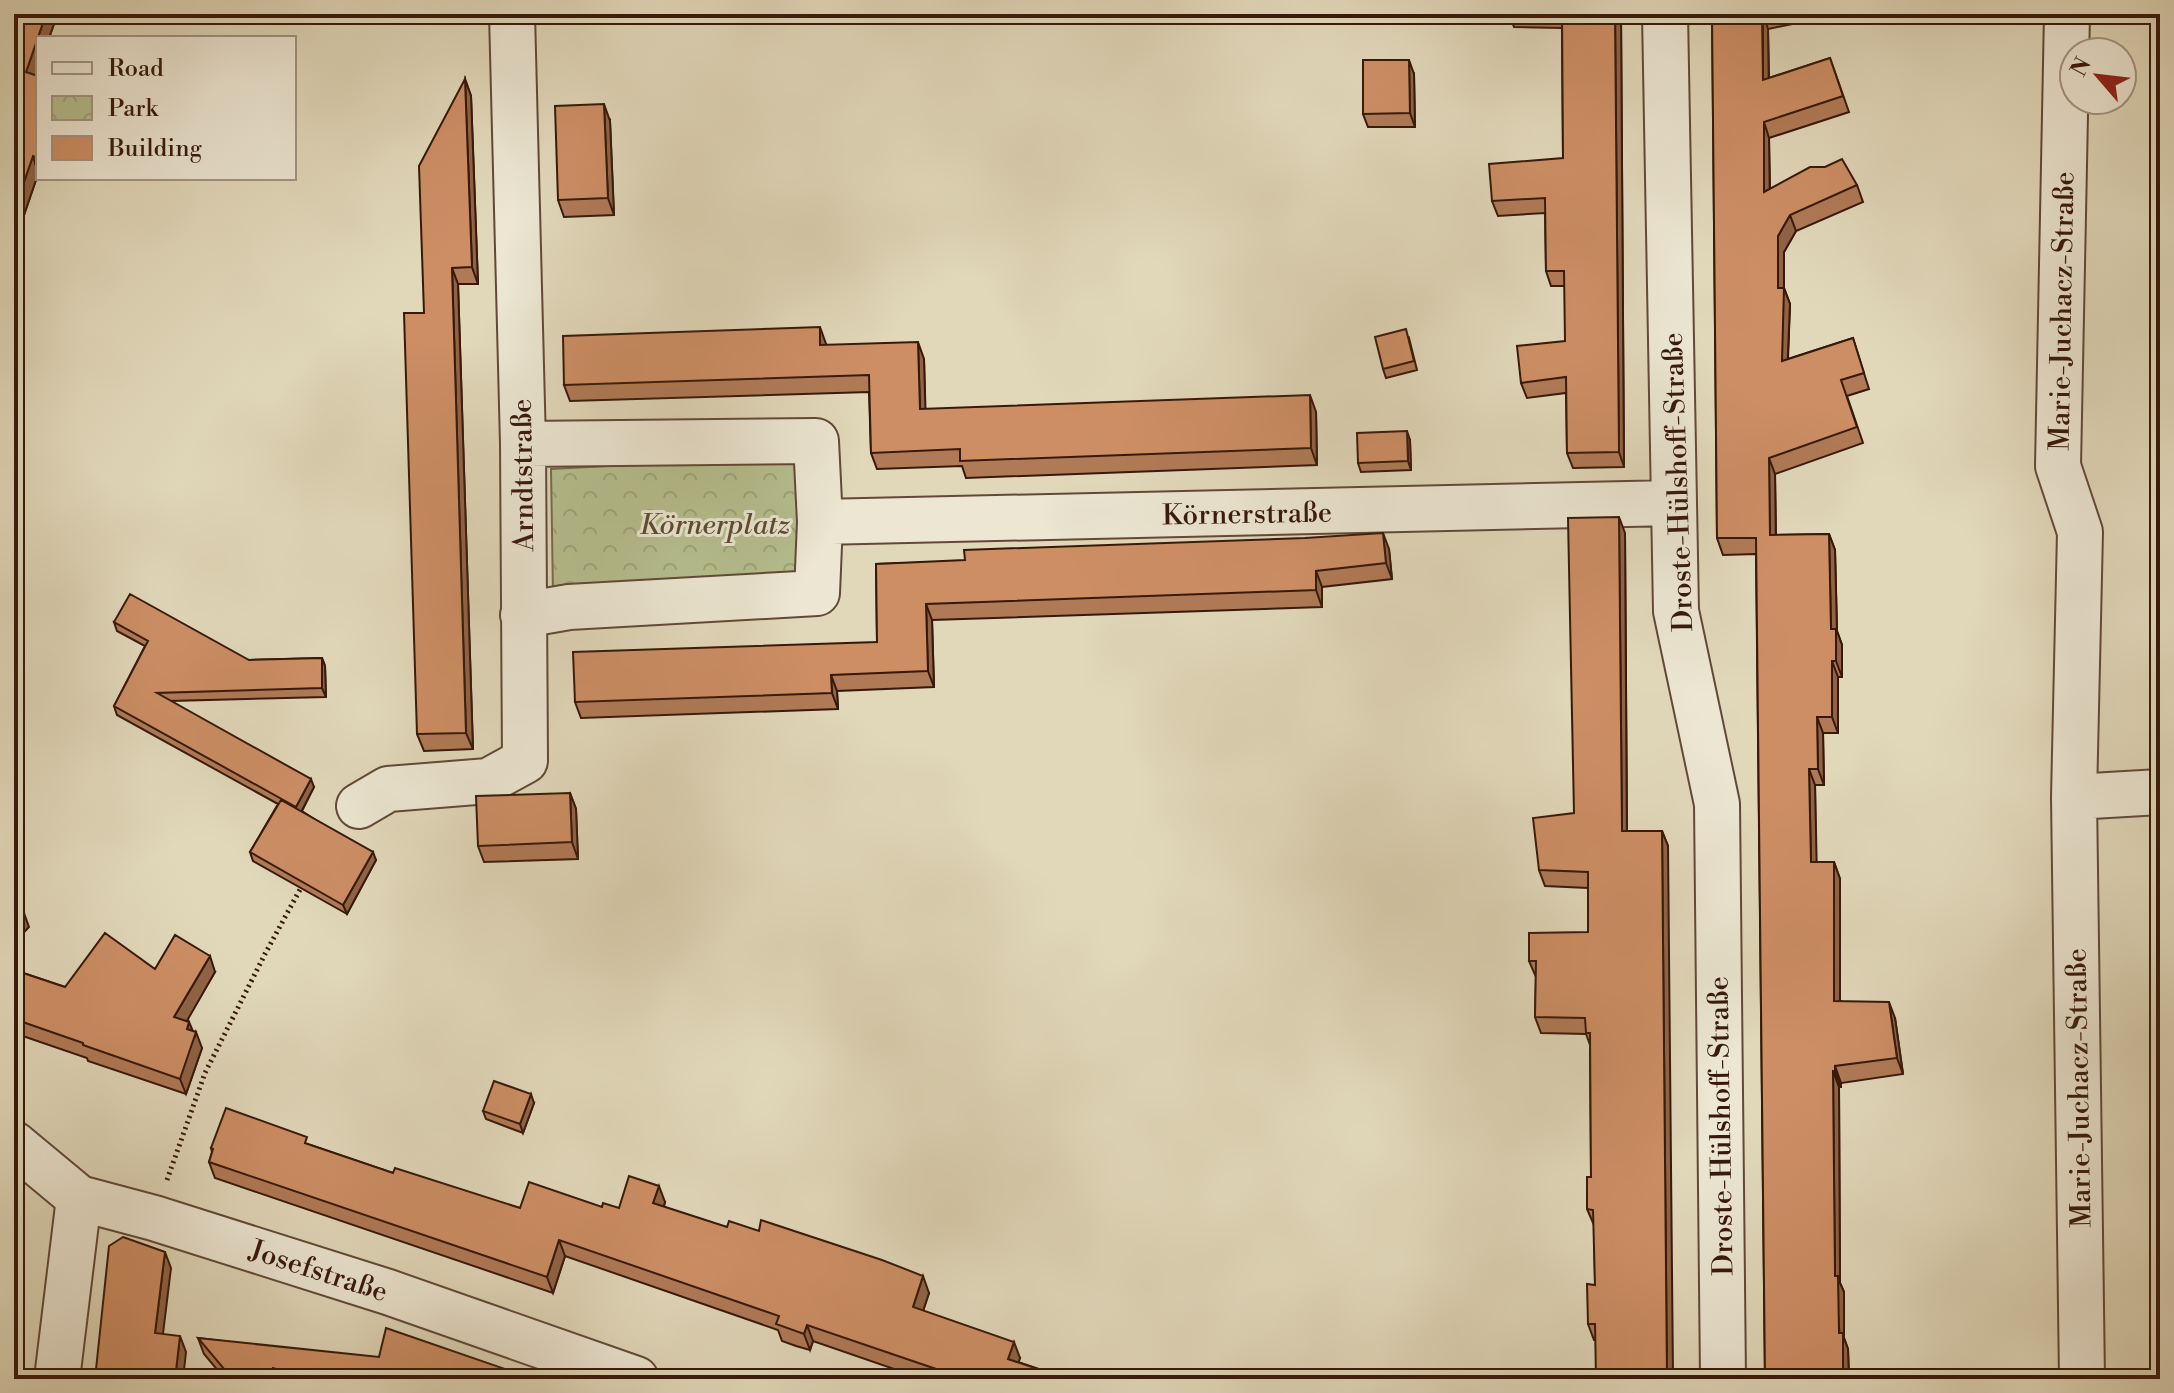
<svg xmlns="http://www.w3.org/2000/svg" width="2174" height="1393" font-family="'Libre Bodoni',serif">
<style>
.park{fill:url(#park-crowns);stroke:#766c4c;stroke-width:2}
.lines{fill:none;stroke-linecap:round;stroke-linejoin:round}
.minor-casing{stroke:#624937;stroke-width:48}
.path{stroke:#37190b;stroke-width:5;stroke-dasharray:2 4;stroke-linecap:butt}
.minor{stroke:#ece6d2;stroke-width:44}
.wall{fill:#b07a56;stroke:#37190b;stroke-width:2}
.shaded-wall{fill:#906346;stroke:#37190b;stroke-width:2}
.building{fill:#cd8e64;stroke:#37190b;stroke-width:2}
.labels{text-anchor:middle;stroke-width:6;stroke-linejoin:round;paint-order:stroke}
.street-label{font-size:28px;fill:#37190b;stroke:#ece6d2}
.park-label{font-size:28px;font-style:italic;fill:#5d4b32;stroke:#ece6d2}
</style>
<defs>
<pattern id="park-crowns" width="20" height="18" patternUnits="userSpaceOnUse" patternTransform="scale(2)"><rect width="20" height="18" fill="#b5be8e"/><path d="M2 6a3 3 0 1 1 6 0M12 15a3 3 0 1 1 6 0" fill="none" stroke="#9ca379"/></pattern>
</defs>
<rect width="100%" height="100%" fill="#e1d8ba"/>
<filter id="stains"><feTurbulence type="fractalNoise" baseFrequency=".0025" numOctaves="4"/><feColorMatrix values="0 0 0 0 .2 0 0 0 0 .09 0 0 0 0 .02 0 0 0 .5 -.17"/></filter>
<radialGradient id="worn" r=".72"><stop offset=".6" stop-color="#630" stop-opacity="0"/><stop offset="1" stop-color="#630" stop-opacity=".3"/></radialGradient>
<path class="park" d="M 798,456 L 797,583 L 553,595 L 551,469 Z"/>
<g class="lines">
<g class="minor-casing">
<path id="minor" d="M 1665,14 L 1676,611 L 1717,804 L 1723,1379
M 2067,14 L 2058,466 L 2080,532 L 2074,797
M 523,444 L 816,441 L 820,522 L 1673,503
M 523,615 L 569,607 L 817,593 L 820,522
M 359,806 L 388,789 L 488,781 L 525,761 L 523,444 L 512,14
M 14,1144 L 79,1198 L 154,1218 L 388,1292 L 636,1379
M 57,1379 L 79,1198
M 2082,1379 L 2074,797 L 2160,792"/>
</g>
<path class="path" d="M 167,1180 L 205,1073 L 265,954 L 303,884"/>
<use href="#minor" class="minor"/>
</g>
<path class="wall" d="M 14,14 L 52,14 L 55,21 L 49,38 L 38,38 L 38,69 L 36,75 L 38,76 L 38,174 L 24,215 L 14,211 Z
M 1509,14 L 1621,14 L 1624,467 L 1573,468 L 1567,453 L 1566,393 L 1527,398 L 1521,383 L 1565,341 L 1565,286 L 1551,286 L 1546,271 L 1545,213 L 1498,216 L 1492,201 L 1563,158 L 1562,28 L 1514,27 Z
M 1712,14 L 1841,14 L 1768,29 L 1769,78 L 1830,58 L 1849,112 L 1769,138 L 1770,189 L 1857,185 L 1863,202 L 1796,231 L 1784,252 L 1784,288 L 1790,304 L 1788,359 L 1853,338 L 1869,389 L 1847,396 L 1863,443 L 1775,474 L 1776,535 L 1829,534 L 1835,550 L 1837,631 L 1842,645 L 1842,677 L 1838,677 L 1838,733 L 1823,733 L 1824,785 L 1815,785 L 1816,862 L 1834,862 L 1840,879 L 1840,1001 L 1895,1018 L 1903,1074 L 1841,1083 L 1841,1087 L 1839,1087 L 1840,1283 L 1844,1292 L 1844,1338 L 1848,1349 L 1849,1379 L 1765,1379 L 1756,554 L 1723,555 L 1717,538 Z
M 1414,74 L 1415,127 L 1368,127 L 1363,114 Z
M 465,79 L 471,96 L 478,284 L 458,284 L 473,749 L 424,751 L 417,734 L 424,313 Z
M 610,121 L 614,215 L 564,217 L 558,200 Z
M 1409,338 L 1417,370 L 1386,378 L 1383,369 Z
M 826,344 L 826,345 L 924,359 L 925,409 L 1316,412 L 1317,465 L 966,478 L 962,466 L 877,469 L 871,453 L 869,392 L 570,401 L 564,385 Z
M 1410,440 L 1411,470 L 1361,472 L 1358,463 Z
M 1625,533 L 1627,831 L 1662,831 L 1668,846 L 1595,1340 L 1594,1340 L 1588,1324 L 1595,1285 L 1594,1225 L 1587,1209 L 1591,1177 L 1590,1045 L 1586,1034 L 1541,1033 L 1535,1017 L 1536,977 L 1529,961 L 1588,932 L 1588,888 L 1545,886 L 1539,870 L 1574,813 Z
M 1389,549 L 1392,579 L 1322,587 L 1322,607 L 932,620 L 934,687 L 837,691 L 838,709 L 581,718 L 575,702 L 877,642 L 876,564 Z
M 114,622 L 249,660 L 322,658 L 325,666 L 326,697 L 171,701 L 314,787 L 302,811 L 376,860 L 347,914 L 253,861 L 250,852 L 278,804 L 117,715 L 114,706 L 145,646 L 117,631 Z
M 570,793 L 576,809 L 578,859 L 484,862 L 478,846 Z
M 155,969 L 215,972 L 186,1021 L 202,1048 L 186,1094 L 88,1061 L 87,1058 L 14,1033 L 14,970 L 65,987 Z
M 534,1103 L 523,1133 L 486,1119 L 483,1111 Z
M 310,1145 L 393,1173 L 520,1208 L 619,1208 L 665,1202 L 664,1207 L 929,1293 L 923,1311 L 1020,1358 L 1018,1362 L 1068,1379 L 923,1379 L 813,1341 L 810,1350 L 796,1346 L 782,1341 L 778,1330 L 565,1256 L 553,1293 L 215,1178 L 209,1162 L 212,1152 L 211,1148 Z
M 198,1338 L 534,1379 L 225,1379 L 204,1354 Z"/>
<path class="shaded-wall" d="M 46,14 L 52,14 L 55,21 L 49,38 L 38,38 L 38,69 L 32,87 L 26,72 Z
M 1615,14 L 1621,14 L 1624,467 L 1619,452 Z
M 1763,14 L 1768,29 L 1769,96 L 1763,80 Z
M 1409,60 L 1414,74 L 1415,127 L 1410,113 Z
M 465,79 L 471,96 L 478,284 L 472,267 Z
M 604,104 L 610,121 L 614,215 L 608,198 Z
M 1764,122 L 1769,138 L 1770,208 L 1764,192 Z
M 33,156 L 38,174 L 24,215 L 18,199 Z
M 1790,215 L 1796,231 L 1784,252 L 1784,290 L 1784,288 L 1790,304 L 1787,377 L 1782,361 L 1778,288 L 1778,236 Z
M 452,268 L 458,284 L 473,749 L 466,733 Z
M 820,327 L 826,344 L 826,362 L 820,345 Z
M 918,342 L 924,359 L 926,426 L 920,409 Z
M 1310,395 L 1316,412 L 1317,465 L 1311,448 Z
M 1407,431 L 1410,440 L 1411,470 L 1408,461 Z
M 1769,458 L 1775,474 L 1776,551 L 1770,535 Z
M 1619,517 L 1625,533 L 1627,847 L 1622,831 Z
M 1383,533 L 1389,549 L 1392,579 L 1386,563 Z
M 1829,534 L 1835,550 L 1837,631 L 1842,645 L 1842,677 L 1836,661 L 1831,629 Z
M 1316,571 L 1322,587 L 1322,607 L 1316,590 Z
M 926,604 L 932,620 L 934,687 L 928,671 Z
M 322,658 L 325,666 L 326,697 L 322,688 Z
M 1832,661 L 1838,677 L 1838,733 L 1832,717 Z
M 831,675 L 837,691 L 838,709 L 832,693 Z
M 1817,717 L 1823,733 L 1824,785 L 1818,769 Z
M 1809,769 L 1815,785 L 1817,879 L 1811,862 Z
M 311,779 L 314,787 L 299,816 L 296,807 Z
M 570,793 L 576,809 L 578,859 L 572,842 Z
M 1662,831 L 1668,846 L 1673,1379 L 1667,1379 Z
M 373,852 L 376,860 L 347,914 L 343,905 Z
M 1834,862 L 1840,879 L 1840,1017 L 1834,1001 Z
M 24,913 L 29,927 L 14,943 L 14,924 Z
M 210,956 L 215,972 L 180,1033 L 174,1017 Z
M 1889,1002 L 1895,1018 L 1903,1074 L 1897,1058 Z
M 189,1022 L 195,1036 L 196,1032 L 202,1048 L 186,1094 L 180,1079 L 187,1029 Z
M 1835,1066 L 1841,1083 L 1841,1087 L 1835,1071 Z
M 1833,1071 L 1839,1087 L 1840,1283 L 1844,1292 L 1844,1338 L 1848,1349 L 1849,1379 L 1844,1379 L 1843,1377 L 1835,1276 Z
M 531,1094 L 534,1103 L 523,1133 L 520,1124 Z
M 659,1186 L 665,1202 L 659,1220 L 653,1203 Z
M 559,1240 L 565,1256 L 553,1293 L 547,1277 Z
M 165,1252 L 171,1268 L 161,1350 L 155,1333 Z
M 14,1259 L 18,1271 L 14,1309 Z
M 923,1276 L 929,1293 L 919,1323 L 913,1307 Z
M 807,1325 L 813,1341 L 810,1350 L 804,1334 Z
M 180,1336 L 186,1352 L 183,1379 L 175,1379 Z
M 1014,1342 L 1020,1358 L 1014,1375 L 1008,1359 Z
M 273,1368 L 277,1379 L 269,1379 Z"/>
<path class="building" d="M 14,14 L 46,14 L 26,72 L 38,76 L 38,158 L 33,156 L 18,199 L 14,198 Z
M 1562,14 L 1615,14 L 1619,452 L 1567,453 L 1566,377 L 1521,383 L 1517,346 L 1565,341 L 1564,271 L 1546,271 L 1545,198 L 1492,201 L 1489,164 L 1563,158 Z
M 1712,14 L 1762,14 L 1763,80 L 1830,58 L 1843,96 L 1764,122 L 1764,192 L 1810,167 L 1825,167 L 1842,159 L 1857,185 L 1790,215 L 1778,236 L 1778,288 L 1784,288 L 1782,361 L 1853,338 L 1864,373 L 1841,380 L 1857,427 L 1769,458 L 1770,535 L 1829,534 L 1831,629 L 1836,629 L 1836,661 L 1832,661 L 1832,717 L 1817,717 L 1818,769 L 1809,769 L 1811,862 L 1834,862 L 1834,1001 L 1889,1002 L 1897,1058 L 1835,1066 L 1835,1071 L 1833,1071 L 1835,1276 L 1838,1276 L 1839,1333 L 1843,1333 L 1843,1377 L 1837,1377 L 1837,1379 L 1765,1379 L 1756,538 L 1717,538 Z
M 1363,60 L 1409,60 L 1410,113 L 1363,114 Z
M 465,79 L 472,267 L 452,268 L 466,733 L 417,734 L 404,313 L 424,313 L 419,166 Z
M 604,104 L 608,198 L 558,200 L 555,106 Z
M 820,327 L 820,345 L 918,342 L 920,409 L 1310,395 L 1311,448 L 960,461 L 960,449 L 871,453 L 869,375 L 564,385 L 563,336 Z
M 1406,329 L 1414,361 L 1383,369 L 1375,337 Z
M 1407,431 L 1408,461 L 1358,463 L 1357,433 Z
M 1619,517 L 1622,831 L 1662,831 L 1667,1379 L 1596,1379 L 1595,1324 L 1588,1324 L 1587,1284 L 1595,1285 L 1593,1210 L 1587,1209 L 1587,1177 L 1591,1177 L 1590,1033 L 1586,1033 L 1585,1018 L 1535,1017 L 1536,961 L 1529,961 L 1529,933 L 1588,932 L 1588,872 L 1539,870 L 1533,818 L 1574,813 L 1568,518 Z
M 1383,533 L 1386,563 L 1316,571 L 1316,590 L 926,604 L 928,671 L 831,675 L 832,693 L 575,702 L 573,652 L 877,642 L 876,564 L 965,560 L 964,550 L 1305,538 Z
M 130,594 L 249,660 L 322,658 L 322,688 L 157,693 L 311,779 L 296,807 L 114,706 L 148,641 L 114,622 Z
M 570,793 L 572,842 L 478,846 L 476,796 Z
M 281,800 L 373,852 L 343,905 L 250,852 Z
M 14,904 L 24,913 L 14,924 Z
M 105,933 L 155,969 L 175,935 L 210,956 L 174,1017 L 189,1022 L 187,1029 L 196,1032 L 180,1079 L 83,1045 L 83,1043 L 14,1019 L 14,970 L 65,987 Z
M 494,1081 L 531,1094 L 520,1124 L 483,1111 Z
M 226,1108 L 307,1137 L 305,1143 L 393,1173 L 395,1168 L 520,1208 L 529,1182 L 602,1207 L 603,1203 L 619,1208 L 629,1176 L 659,1186 L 653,1203 L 727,1227 L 729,1221 L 759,1231 L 761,1220 L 882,1260 L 923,1276 L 913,1307 L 1014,1342 L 1008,1359 L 1068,1379 L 936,1379 L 939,1370 L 807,1325 L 804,1334 L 776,1324 L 779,1316 L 559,1240 L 547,1277 L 209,1162 L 213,1149 L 211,1148 Z
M 123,1237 L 165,1252 L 155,1333 L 180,1336 L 175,1379 L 95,1379 L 109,1246 Z
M 386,1328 L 534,1379 L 305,1379 L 273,1368 L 269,1379 L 253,1379 L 224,1369 L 198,1338 L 379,1357 Z
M 1083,1371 L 1104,1379 L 1080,1379 Z
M 1243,1371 L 1266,1379 L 1240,1379 Z"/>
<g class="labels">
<g class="street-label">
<text transform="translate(2061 311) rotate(-89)" y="10">Marie-Juchacz-Straße</text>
<text transform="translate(522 475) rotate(-91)" y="10">Arndtstraße</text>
<text transform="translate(1677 482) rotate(-92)" y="10">Droste-Hülshoff-Straße</text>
<text transform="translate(1247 513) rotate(-1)" y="10">Körnerstraße</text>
<text transform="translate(2078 1088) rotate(-91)" y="10">Marie-Juchacz-Straße</text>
<text transform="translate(1720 1126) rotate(-91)" y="10">Droste-Hülshoff-Straße</text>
<text transform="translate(319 1270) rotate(18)" y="10">Josefstraße</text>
</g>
<g class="park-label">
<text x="715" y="534">Körnerplatz</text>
</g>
</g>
<rect width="2174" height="1393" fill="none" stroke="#e1d8ba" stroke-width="48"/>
<rect x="16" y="16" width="2142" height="1361" fill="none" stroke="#37190b" stroke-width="4"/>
<rect x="24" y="24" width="2126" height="1345" fill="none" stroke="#37190b" stroke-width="2"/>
<rect x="36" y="36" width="260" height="144" fill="#ece6d2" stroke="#a49482" stroke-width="2"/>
<rect x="52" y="62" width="40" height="12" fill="#ece6d2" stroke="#a49482" stroke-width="2"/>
<text x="108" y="76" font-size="24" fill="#37190b">Road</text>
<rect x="52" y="96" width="40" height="24" fill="url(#park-crowns)" stroke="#a49482" stroke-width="2"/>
<text x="108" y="116" font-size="24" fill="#37190b">Park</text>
<rect x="52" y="136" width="40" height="24" fill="#cd8e64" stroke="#a49482" stroke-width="2"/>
<text x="108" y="156" font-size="24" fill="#37190b">Building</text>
<g transform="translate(2098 76) rotate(298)"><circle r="38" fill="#ece6d2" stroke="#a49482" stroke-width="2"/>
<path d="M0-6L14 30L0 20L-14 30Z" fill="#8f2418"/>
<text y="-12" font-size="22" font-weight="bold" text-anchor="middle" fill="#37190b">N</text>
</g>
<rect width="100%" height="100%" filter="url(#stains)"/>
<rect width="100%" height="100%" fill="url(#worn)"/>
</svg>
